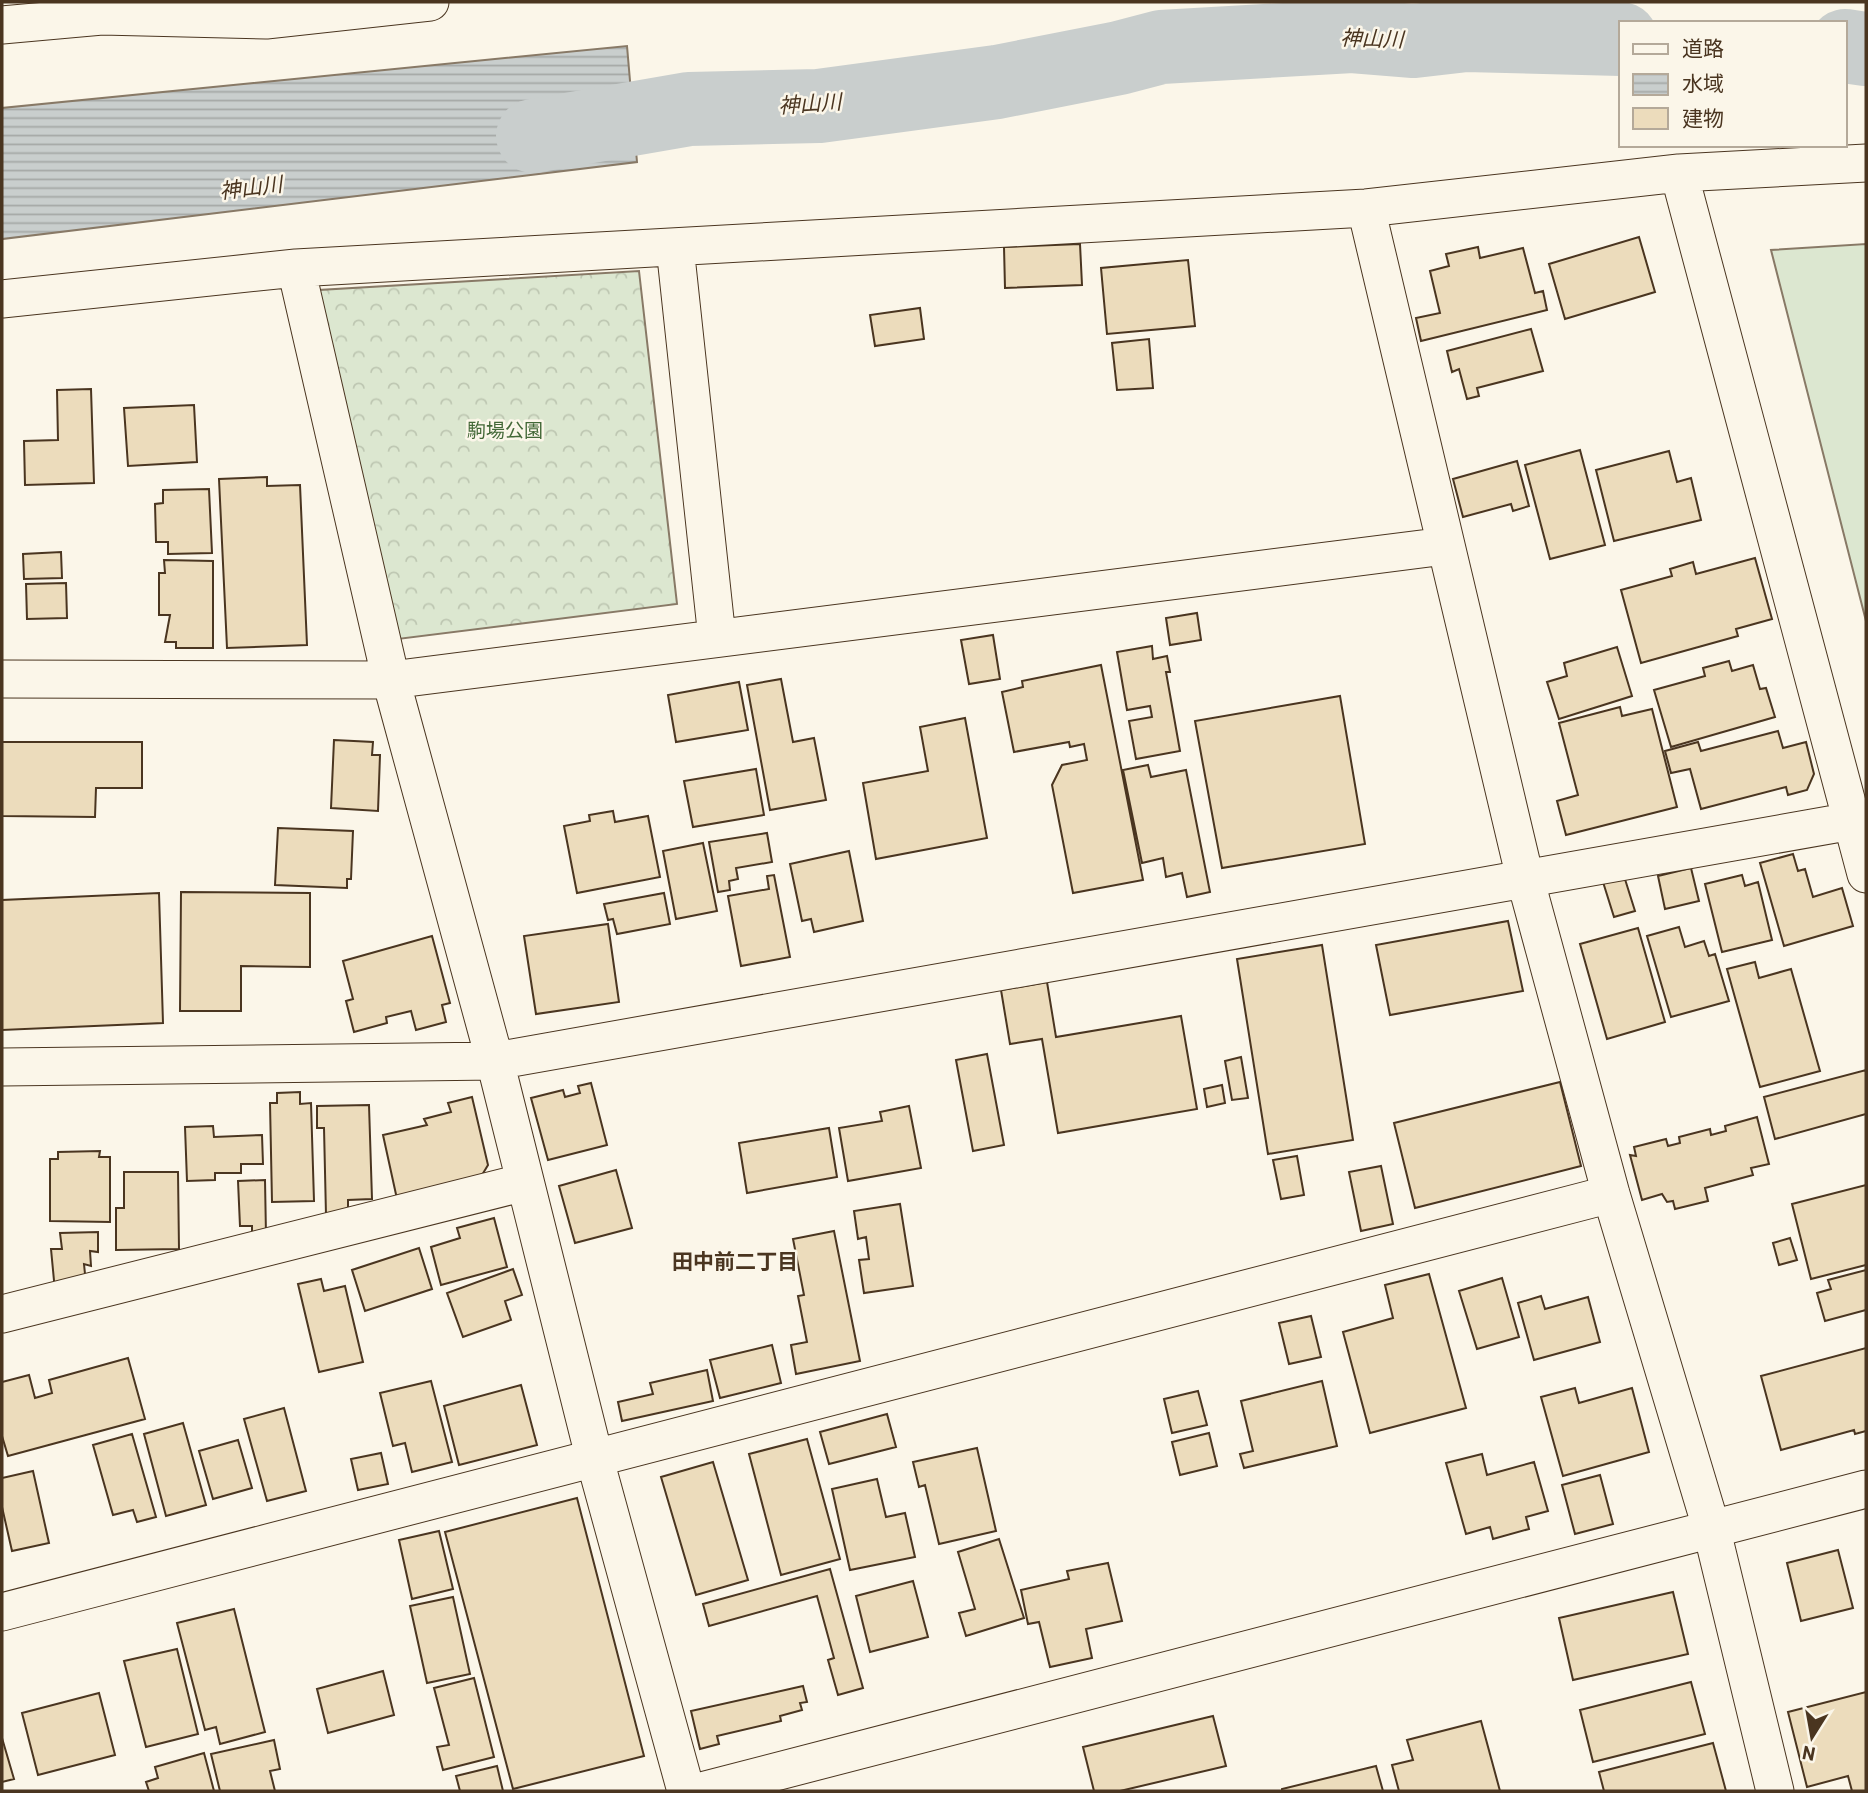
<svg xmlns="http://www.w3.org/2000/svg" width="1868" height="1793" font-family="Barlow,'Noto Sans JP',sans-serif">
<style>
.forest{fill:url(#forest-crowns);stroke:#887966;stroke-width:2}
.pitch{fill:#dce7d0;stroke:#887966;stroke-width:2}
.water{fill:url(#water-rules);stroke:#887966;stroke-width:2}
.lines{fill:none;stroke-linecap:round;stroke-linejoin:round}
.river{stroke:#c9cecd;stroke-width:74}
.building{fill:#ecdcbc;stroke:#4a3520;stroke-width:2}
.street-casing{stroke:#4a3520;stroke-width:39}
.street{stroke:#fbf6e9;stroke-width:37}
.labels{text-anchor:middle;stroke-width:5;stroke-linejoin:round;paint-order:stroke}
.park-label{font-size:19px;fill:#436837;stroke:#fbf6e9}
.water-label{font-size:21px;font-style:italic;fill:#4a3520;stroke:#fbf6e9}
.neighbourhood-label{font-size:21px;font-weight:bold;fill:#4a3520;stroke:#fbf6e9}
</style>
<defs>
<pattern id="forest-crowns" width="20" height="18" patternUnits="userSpaceOnUse" patternTransform="scale(1.75)"><rect width="20" height="18" fill="#dce7d0"/><path d="M2 6a3 3 0 1 1 6 0M12 15a3 3 0 1 1 6 0" fill="none" stroke="#bec7b2"/></pattern>
<pattern id="water-rules" width="6" height="5" patternUnits="userSpaceOnUse" patternTransform="scale(1.75)"><rect width="6" height="5" fill="#c9cecd"/><path d="M0 2.5h6" fill="none" stroke="#a5a8a6"/></pattern>
</defs>
<rect width="100%" height="100%" fill="#fbf6e9"/>
<path class="forest" d="M 639,271 L 677,604 L 398,639 L 319,290 Z"/>
<path class="pitch" d="M 1866,244 L 1866,621 L 1771,250 Z"/>
<path class="water" d="M 627,46 L 637,162 L 2,239 L 2,108 Z"/>
<g class="lines">
<path class="river" d="M 1845,46 L 1866,49
M 533,136 L 689,109 L 819,106 L 997,82 L 1119,58 L 1161,47 L 1352,36 L 1414,41 L 1466,35 L 1621,39"/>
</g>
<path class="building" d="M 1639,237 L 1655,292 L 1565,319 L 1549,264 Z
M 1080,244 L 1082,285 L 1005,288 L 1004,247 Z
M 1478,247 L 1480,258 L 1523,248 L 1535,293 L 1543,291 L 1547,310 L 1421,341 L 1416,318 L 1440,313 L 1430,271 L 1449,266 L 1446,254 Z
M 1188,260 L 1195,326 L 1107,334 L 1101,268 Z
M 920,308 L 924,339 L 875,346 L 870,315 Z
M 1531,329 L 1543,371 L 1477,388 L 1479,396 L 1467,399 L 1459,369 L 1452,372 L 1447,351 Z
M 1149,339 L 1153,388 L 1117,390 L 1112,343 Z
M 91,389 L 94,483 L 25,485 L 24,441 L 58,440 L 57,390 Z
M 194,405 L 197,462 L 128,466 L 124,408 Z
M 1580,450 L 1605,545 L 1550,559 L 1525,465 Z
M 1669,451 L 1677,482 L 1691,478 L 1701,520 L 1614,541 L 1596,470 Z
M 1517,461 L 1529,506 L 1513,511 L 1511,504 L 1463,517 L 1453,479 Z
M 267,477 L 267,486 L 300,485 L 307,645 L 227,648 L 219,479 Z
M 209,489 L 212,553 L 168,554 L 168,542 L 156,542 L 155,504 L 163,503 L 163,490 Z
M 61,552 L 62,578 L 24,579 L 23,554 Z
M 1755,558 L 1772,619 L 1736,629 L 1738,636 L 1641,663 L 1621,590 L 1672,576 L 1670,569 L 1693,562 L 1696,574 Z
M 164,560 L 213,561 L 213,648 L 176,648 L 176,642 L 165,642 L 170,615 L 159,615 L 159,573 L 165,573 Z
M 66,583 L 67,618 L 27,619 L 26,584 Z
M 1197,613 L 1201,640 L 1170,645 L 1166,618 Z
M 993,635 L 1000,679 L 969,684 L 961,640 Z
M 1152,646 L 1153,659 L 1167,656 L 1170,672 L 1166,672 L 1180,751 L 1136,759 L 1129,721 L 1152,717 L 1150,706 L 1127,710 L 1117,652 Z
M 1617,647 L 1632,696 L 1559,719 L 1547,682 L 1567,676 L 1564,663 Z
M 1729,661 L 1732,671 L 1753,665 L 1760,689 L 1766,688 L 1775,717 L 1671,747 L 1654,690 L 1705,676 L 1703,668 Z
M 1101,665 L 1143,880 L 1073,893 L 1052,785 L 1062,765 L 1087,760 L 1084,744 L 1070,747 L 1069,742 L 1014,752 L 1002,692 L 1023,687 L 1022,681 Z
M 781,679 L 793,742 L 814,738 L 826,800 L 770,810 L 747,685 Z
M 739,682 L 748,730 L 676,742 L 668,695 Z
M 1340,696 L 1365,844 L 1222,868 L 1195,721 Z
M 1620,707 L 1622,716 L 1652,709 L 1677,807 L 1566,835 L 1557,801 L 1578,795 L 1559,723 Z
M 965,718 L 987,838 L 876,859 L 863,783 L 928,771 L 920,727 Z
M 1778,731 L 1783,748 L 1806,742 L 1814,774 L 1807,790 L 1788,795 L 1786,787 L 1701,809 L 1690,769 L 1671,773 L 1665,751 L 1698,742 L 1701,751 Z
M 334,740 L 373,742 L 372,755 L 380,755 L 378,811 L 331,808 Z
M 2,742 L 142,742 L 142,788 L 96,788 L 95,817 L 2,816 Z
M 1148,765 L 1151,777 L 1186,770 L 1210,892 L 1187,897 L 1182,873 L 1166,877 L 1163,858 L 1142,863 L 1123,770 Z
M 756,769 L 764,815 L 693,827 L 684,781 Z
M 613,811 L 615,822 L 648,816 L 660,877 L 577,893 L 564,826 L 590,821 L 589,815 Z
M 278,828 L 353,831 L 351,879 L 347,879 L 347,888 L 275,885 Z
M 767,833 L 772,862 L 736,868 L 738,879 L 729,881 L 730,890 L 718,892 L 709,842 Z
M 703,843 L 717,911 L 676,919 L 663,851 Z
M 849,851 L 863,921 L 814,932 L 811,919 L 802,921 L 790,864 Z
M 1793,854 L 1798,871 L 1805,869 L 1813,897 L 1842,888 L 1853,926 L 1784,946 L 1760,863 Z
M 1691,868 L 1699,901 L 1665,909 L 1658,876 Z
M 774,875 L 790,957 L 741,966 L 728,896 L 769,889 L 767,876 Z
M 1742,875 L 1745,886 L 1758,882 L 1772,940 L 1722,952 L 1705,884 Z
M 1624,876 L 1635,911 L 1614,917 L 1603,882 Z
M 181,892 L 310,893 L 310,967 L 241,966 L 241,1011 L 180,1011 Z
M 159,893 L 163,1023 L 2,1030 L 2,900 Z
M 664,893 L 670,924 L 617,934 L 613,919 L 608,920 L 604,904 Z
M 1508,921 L 1523,991 L 1390,1015 L 1376,945 Z
M 608,924 L 619,1002 L 536,1014 L 524,936 Z
M 1679,927 L 1685,947 L 1704,941 L 1709,956 L 1715,954 L 1729,1001 L 1671,1017 L 1647,936 Z
M 1638,928 L 1665,1022 L 1607,1039 L 1580,944 Z
M 432,936 L 450,1003 L 442,1005 L 446,1022 L 416,1030 L 411,1011 L 386,1017 L 387,1023 L 354,1032 L 346,1001 L 353,999 L 343,961 Z
M 1322,945 L 1353,1140 L 1268,1154 L 1237,959 Z
M 1755,962 L 1759,978 L 1791,969 L 1820,1071 L 1760,1087 L 1727,969 Z
M 1047,982 L 1056,1037 L 1181,1016 L 1197,1109 L 1058,1133 L 1042,1039 L 1010,1044 L 1001,990 Z
M 987,1054 L 1004,1145 L 973,1151 L 956,1060 Z
M 1241,1057 L 1248,1098 L 1232,1100 L 1225,1061 Z
M 1866,1070 L 1866,1114 L 1775,1139 L 1764,1097 Z
M 1560,1082 L 1581,1166 L 1415,1208 L 1394,1123 Z
M 591,1083 L 607,1145 L 548,1160 L 531,1098 L 563,1090 L 565,1097 L 580,1093 L 578,1086 Z
M 1222,1085 L 1225,1103 L 1207,1107 L 1204,1089 Z
M 300,1092 L 300,1104 L 311,1103 L 314,1201 L 272,1202 L 270,1103 L 277,1103 L 277,1093 Z
M 472,1097 L 488,1165 L 482,1175 L 397,1199 L 383,1135 L 427,1125 L 424,1119 L 451,1112 L 448,1103 Z
M 369,1105 L 372,1199 L 348,1200 L 348,1214 L 326,1215 L 324,1128 L 317,1128 L 317,1106 Z
M 909,1106 L 921,1168 L 848,1181 L 839,1128 L 882,1121 L 880,1112 Z
M 1757,1117 L 1769,1164 L 1751,1168 L 1753,1175 L 1705,1188 L 1708,1201 L 1675,1209 L 1673,1201 L 1667,1202 L 1662,1194 L 1642,1200 L 1630,1155 L 1636,1156 L 1634,1147 L 1666,1139 L 1668,1146 L 1680,1143 L 1679,1137 L 1710,1129 L 1711,1135 L 1726,1131 L 1725,1126 Z
M 213,1126 L 214,1137 L 262,1135 L 263,1164 L 241,1164 L 241,1173 L 215,1173 L 215,1180 L 187,1181 L 185,1127 Z
M 829,1128 L 837,1177 L 747,1193 L 739,1143 Z
M 100,1151 L 99,1157 L 110,1157 L 110,1222 L 50,1221 L 50,1159 L 58,1159 L 58,1152 Z
M 1297,1156 L 1304,1195 L 1281,1199 L 1273,1160 Z
M 1381,1166 L 1393,1224 L 1361,1231 L 1349,1172 Z
M 616,1170 L 632,1228 L 575,1243 L 559,1186 Z
M 124,1172 L 178,1172 L 179,1249 L 116,1250 L 116,1208 L 124,1208 Z
M 265,1180 L 266,1235 L 252,1236 L 252,1226 L 240,1226 L 238,1181 Z
M 1866,1185 L 1866,1265 L 1811,1279 L 1792,1204 Z
M 900,1204 L 913,1286 L 864,1293 L 859,1260 L 869,1259 L 866,1237 L 858,1239 L 854,1211 Z
M 494,1218 L 507,1267 L 441,1285 L 431,1247 L 460,1238 L 457,1228 Z
M 834,1231 L 860,1361 L 796,1374 L 791,1345 L 807,1342 L 798,1296 L 804,1295 L 793,1239 Z
M 98,1232 L 98,1252 L 90,1251 L 91,1266 L 84,1264 L 86,1284 L 55,1291 L 51,1249 L 62,1249 L 60,1233 Z
M 1790,1238 L 1797,1260 L 1779,1265 L 1773,1243 Z
M 419,1248 L 432,1289 L 365,1311 L 352,1270 Z
M 513,1269 L 522,1295 L 505,1301 L 511,1320 L 463,1337 L 447,1293 Z
M 1866,1270 L 1866,1310 L 1825,1321 L 1817,1293 L 1831,1289 L 1828,1280 Z
M 1429,1274 L 1466,1408 L 1370,1433 L 1343,1332 L 1393,1318 L 1385,1285 Z
M 1502,1278 L 1519,1337 L 1477,1349 L 1459,1291 Z
M 321,1279 L 324,1291 L 345,1286 L 363,1362 L 319,1372 L 298,1284 Z
M 1541,1296 L 1545,1309 L 1588,1297 L 1600,1342 L 1534,1360 L 1518,1303 Z
M 1311,1316 L 1321,1357 L 1289,1364 L 1279,1323 Z
M 772,1345 L 781,1383 L 720,1398 L 710,1360 Z
M 1866,1348 L 1866,1431 L 1855,1434 L 1854,1430 L 1781,1450 L 1761,1376 Z
M 128,1358 L 145,1419 L 8,1456 L 2,1436 L 2,1382 L 29,1375 L 35,1398 L 52,1393 L 49,1380 Z
M 707,1370 L 713,1401 L 622,1421 L 618,1402 L 653,1394 L 650,1383 Z
M 431,1381 L 452,1462 L 412,1472 L 405,1443 L 393,1446 L 380,1393 Z
M 1322,1381 L 1337,1446 L 1244,1468 L 1240,1454 L 1253,1451 L 1241,1401 Z
M 521,1385 L 537,1445 L 459,1465 L 444,1406 Z
M 1575,1388 L 1579,1403 L 1632,1388 L 1649,1452 L 1563,1476 L 1541,1397 Z
M 1198,1391 L 1207,1425 L 1172,1433 L 1164,1399 Z
M 284,1408 L 306,1491 L 267,1501 L 244,1419 Z
M 887,1414 L 896,1447 L 829,1464 L 820,1432 Z
M 183,1423 L 206,1505 L 166,1516 L 144,1434 Z
M 1209,1433 L 1217,1466 L 1180,1475 L 1172,1442 Z
M 132,1434 L 156,1517 L 137,1522 L 133,1510 L 113,1515 L 93,1445 Z
M 807,1439 L 840,1559 L 781,1575 L 749,1454 Z
M 238,1440 L 252,1488 L 213,1499 L 199,1451 Z
M 977,1448 L 996,1531 L 939,1544 L 925,1485 L 919,1487 L 913,1462 Z
M 381,1453 L 388,1484 L 358,1490 L 351,1459 Z
M 1482,1454 L 1487,1475 L 1534,1462 L 1548,1511 L 1526,1517 L 1529,1529 L 1493,1539 L 1490,1527 L 1466,1534 L 1446,1463 Z
M 713,1462 L 748,1580 L 696,1595 L 661,1477 Z
M 33,1471 L 49,1543 L 12,1551 L 2,1507 L 2,1478 Z
M 1600,1475 L 1613,1524 L 1575,1534 L 1562,1485 Z
M 877,1479 L 886,1517 L 905,1513 L 915,1557 L 850,1570 L 832,1489 Z
M 577,1498 L 644,1756 L 513,1789 L 445,1532 Z
M 439,1531 L 453,1589 L 412,1599 L 399,1540 Z
M 999,1539 L 1024,1618 L 966,1636 L 959,1613 L 975,1609 L 958,1552 Z
M 1838,1550 L 1853,1608 L 1801,1621 L 1787,1563 Z
M 1108,1563 L 1122,1621 L 1086,1629 L 1092,1658 L 1050,1667 L 1039,1622 L 1028,1624 L 1021,1590 L 1069,1579 L 1067,1571 Z
M 830,1569 L 863,1688 L 838,1695 L 828,1660 L 834,1658 L 817,1596 L 709,1626 L 703,1604 Z
M 913,1581 L 928,1637 L 870,1652 L 856,1596 Z
M 1673,1592 L 1688,1654 L 1573,1680 L 1559,1618 Z
M 453,1597 L 470,1674 L 427,1683 L 410,1606 Z
M 234,1609 L 265,1732 L 220,1744 L 216,1727 L 205,1730 L 177,1623 Z
M 177,1649 L 198,1734 L 146,1747 L 124,1661 Z
M 383,1671 L 394,1715 L 328,1733 L 317,1689 Z
M 474,1678 L 494,1757 L 443,1770 L 437,1747 L 449,1745 L 434,1688 Z
M 1691,1682 L 1705,1734 L 1593,1762 L 1580,1710 Z
M 803,1686 L 807,1702 L 800,1703 L 802,1710 L 780,1716 L 781,1721 L 717,1736 L 719,1744 L 700,1749 L 691,1711 Z
M 1866,1692 L 1866,1791 L 1852,1791 L 1848,1776 L 1807,1787 L 1788,1712 Z
M 99,1693 L 115,1755 L 38,1775 L 22,1713 Z
M 1213,1716 L 1226,1766 L 1120,1791 L 1094,1791 L 1083,1747 Z
M 1481,1721 L 1500,1791 L 1399,1791 L 1392,1765 L 1413,1760 L 1407,1740 Z
M 2,1738 L 14,1779 L 2,1782 Z
M 274,1740 L 280,1769 L 270,1771 L 275,1791 L 220,1791 L 211,1754 Z
M 1713,1743 L 1726,1791 L 1604,1791 L 1599,1772 Z
M 204,1753 L 214,1791 L 149,1791 L 146,1782 L 158,1778 L 155,1767 Z
M 497,1766 L 503,1791 L 460,1791 L 456,1776 Z
M 1376,1766 L 1383,1791 L 1282,1791 L 1282,1789 Z"/>
<g class="lines">
<g class="street-casing">
<path id="street" d="M 2,25 L 102,16 L 266,20 L 430,2
M 1679,173 L 1866,874
M 1366,208 L 1525,878 L 1611,1194 L 1711,1527 L 1775,1791
M 675,247 L 717,638
M 296,268 L 391,680 L 495,1061 L 595,1460 L 686,1791
M 2,299 L 296,268 L 1366,208 L 1679,173 L 1866,163
M 2,679 L 391,680 L 1445,546
M 2,1067 L 495,1061 L 1852,821
M 2,1314 L 525,1182
M 2,1612 L 1611,1194
M 702,1791 L 1866,1489"/>
</g>
<use href="#street" class="street"/>
</g>
<g class="labels">
<g class="park-label">
<text x="505" y="437">駒場公園</text>
</g>
<g class="water-label">
<text transform="translate(1372 39) rotate(2)" y="7">神山川</text>
<text transform="translate(810 104) rotate(-4)" y="7">神山川</text>
<text transform="translate(251 188) rotate(-7)" y="7">神山川</text>
</g>
<g class="neighbourhood-label">
<text x="735" y="1269">田中前二丁目</text>
</g>
</g>
<rect width="1868" height="1793" fill="none" stroke="#4a3520" stroke-width="7"/>
<rect x="1619" y="21" width="228" height="126" fill="#fbf6e9" stroke="#b4a999" stroke-width="2"/>
<rect x="1633" y="44" width="35" height="10" fill="#fbf6e9" stroke="#b4a999" stroke-width="2"/>
<text x="1682" y="56" font-size="21" fill="#4a3520">道路</text>
<rect x="1633" y="74" width="35" height="21" fill="url(#water-rules)" stroke="#b4a999" stroke-width="2"/>
<text x="1682" y="91" font-size="21" fill="#4a3520">水域</text>
<rect x="1633" y="108" width="35" height="21" fill="#ecdcbc" stroke="#b4a999" stroke-width="2"/>
<text x="1682" y="126" font-size="21" fill="#4a3520">建物</text>
<g transform="translate(1812 1737) rotate(191)" stroke="#fbf6e9" stroke-width="5" paint-order="stroke">
<path d="M0-5L12 26L0 18L-12 26Z" fill="#4a3520"/>
<text y="-10" font-size="19" font-weight="bold" text-anchor="middle" fill="#4a3520">N</text>
</g>
</svg>
